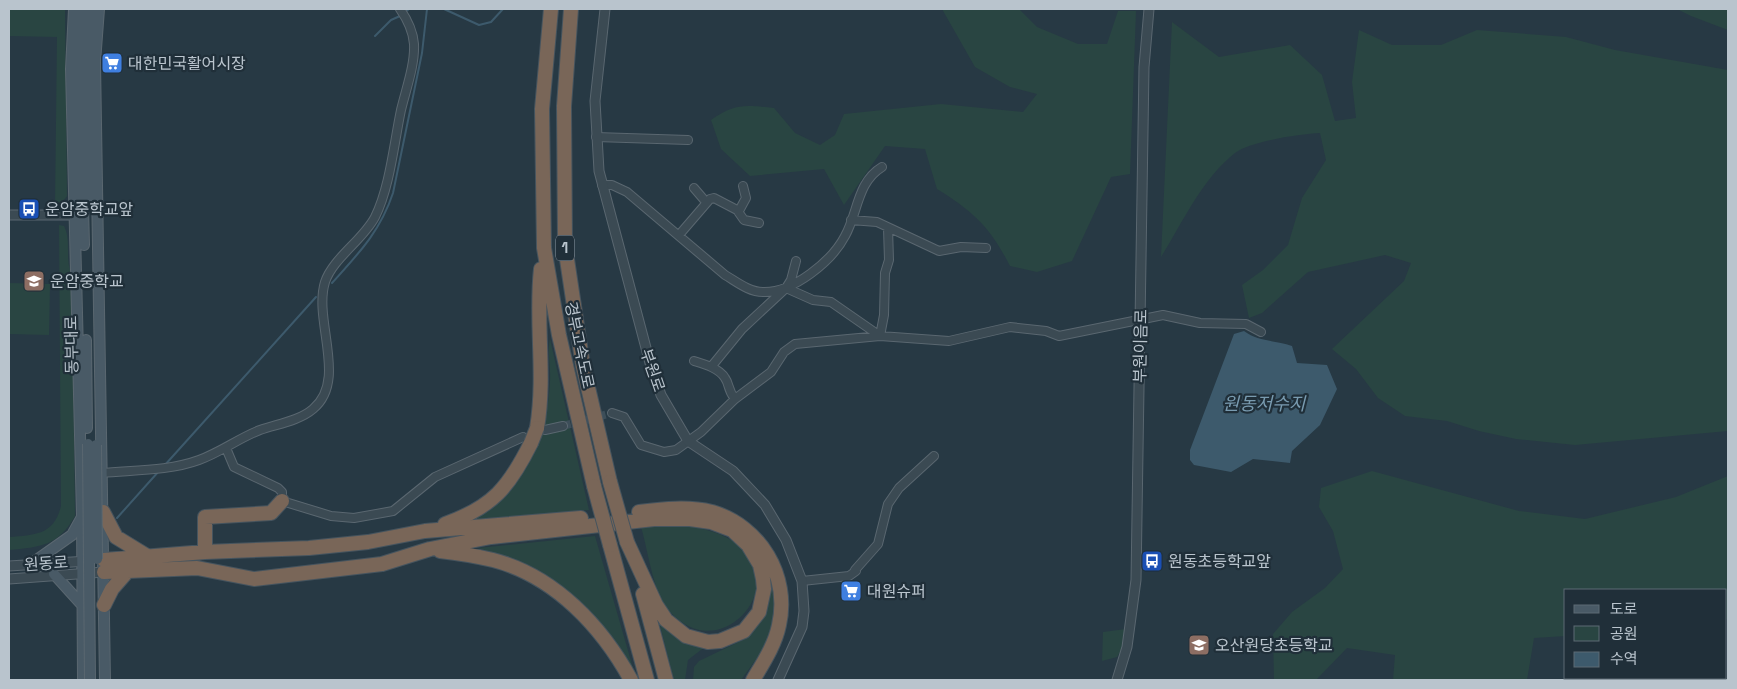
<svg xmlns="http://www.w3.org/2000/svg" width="1737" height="689" font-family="'Space Grotesk','Noto Sans KR',sans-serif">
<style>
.green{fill:#294542}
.water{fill:#3d5a6c}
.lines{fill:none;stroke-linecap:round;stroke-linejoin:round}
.stream{stroke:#3d5a6c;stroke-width:2}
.minor-tunnel{stroke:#3d4e59;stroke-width:8;stroke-dasharray:8 4;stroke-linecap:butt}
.minor-casing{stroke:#5a6770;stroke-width:10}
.tertiary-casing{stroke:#5a6770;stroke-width:11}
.secondary-casing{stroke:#5a6770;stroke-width:12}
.motorway-casing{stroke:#46545e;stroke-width:16}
.minor{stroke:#3b4a53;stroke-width:8}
.tertiary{stroke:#3b4a53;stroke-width:9}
.secondary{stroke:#495a66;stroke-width:10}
.motorway{stroke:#796658;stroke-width:14}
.secondary-bridge-casing{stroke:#5a6770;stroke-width:12;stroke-linecap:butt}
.motorway-bridge-casing{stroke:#46545e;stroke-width:16;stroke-linecap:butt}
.secondary-bridge{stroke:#495a66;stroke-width:10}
.motorway-bridge{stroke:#796658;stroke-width:14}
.labels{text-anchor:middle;stroke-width:4.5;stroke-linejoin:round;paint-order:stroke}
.shield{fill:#202f39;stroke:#8b97a1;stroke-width:1}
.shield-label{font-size:15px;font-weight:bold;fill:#b9c4cd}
.poi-label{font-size:16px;fill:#b9c4cd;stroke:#202f39;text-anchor:start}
.street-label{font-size:16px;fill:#b9c4cd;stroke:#202f39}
.water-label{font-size:18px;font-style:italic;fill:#799bb0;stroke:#202f39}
</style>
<rect width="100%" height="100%" fill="#273944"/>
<path class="green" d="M 9,9 L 65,9 L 67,196 L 60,206 L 55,206 L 57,37 L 9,36 Z
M 942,9 L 1020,10 L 1037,27 L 1078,44 L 1107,44 L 1118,11 L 1136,11 L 1130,174 L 1111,177 L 1072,261 L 1037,272 L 1010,266 C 990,227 974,212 937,189 L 925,149 L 885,146 L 844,205 L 824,169 L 750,176 L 721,149 L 711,120 C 735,103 745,105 774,108 L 795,133 L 820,145 L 835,135 L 844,114 L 941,104 L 1023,112 L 1037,94 L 1010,87 L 975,67 Z
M 1677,9 L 1728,9 L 1728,30 L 1691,16 Z
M 1172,22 L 1219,57 L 1290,45 L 1322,75 L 1335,121 L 1356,118 L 1352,82 L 1359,30 L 1392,45 L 1441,45 L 1477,30 L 1566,37 L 1615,50 L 1728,70 L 1728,431 L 1575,445 L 1516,439 L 1479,431 L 1447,421 L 1405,416 L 1378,398 L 1356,369 L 1332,349 L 1404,281 L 1411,263 L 1385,255 L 1308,272 L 1262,313 L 1249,318 L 1242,285 L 1263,270 L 1288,245 L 1302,198 L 1326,160 L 1320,133 C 1300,134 1251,141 1235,153 C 1202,179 1183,222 1161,257 Z
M 59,225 L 64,226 C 72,242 64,259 72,275 L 75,516 C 58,546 41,547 9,550 L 9,537 C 35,535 54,535 61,506 Z
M 9,283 L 50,284 L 49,335 L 9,334 Z
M 550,339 L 589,510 L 468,521 C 480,513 494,506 503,496 C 534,465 548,424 550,381 C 551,368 547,352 550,339 Z
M 1372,471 L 1519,511 L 1585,519 L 1676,497 L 1728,476 L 1728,619 L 1726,619 L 1726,590 L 1566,590 L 1566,636 L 1534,638 L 1527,680 L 1393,680 L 1395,655 L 1347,648 L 1316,680 L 1274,680 L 1273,634 L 1292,612 L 1325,588 L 1343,569 L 1333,531 L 1319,507 L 1321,488 Z
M 687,526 C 827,546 724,689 664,604 C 653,587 647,547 641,527 Z
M 595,536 L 635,675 L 598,622 L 497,554 L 478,548 Z
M 768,575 L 772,575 L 777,611 L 767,644 L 741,680 L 693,680 L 694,667 L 699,661 L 747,638 L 757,624 Z
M 659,622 L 706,646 L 688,660 L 685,680 L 674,680 Z
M 1126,629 L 1124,645 L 1117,657 L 1102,661 L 1103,632 Z"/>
<path class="water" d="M 1244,331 C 1259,342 1275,340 1292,346 L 1297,363 L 1327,365 L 1337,389 L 1320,425 L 1292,451 L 1290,463 L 1253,459 L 1231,472 L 1194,465 L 1190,460 L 1190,450 L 1234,334 Z"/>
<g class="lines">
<path class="stream" d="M 444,9 L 479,25 L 491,22 L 503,9
M 404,13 L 409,9
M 375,36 L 391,20 L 400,16
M 332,283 C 358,254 380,232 393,193 L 422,53 L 427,9
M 164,466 L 316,297
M 117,518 L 159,471"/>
<path class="minor-tunnel" d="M 563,426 L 612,413"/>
<g class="minor-casing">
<path id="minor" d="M 596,137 L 688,140
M 602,185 L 612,185 L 627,192 L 725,275 C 737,282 749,292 763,292 C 793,293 832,261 845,236 C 858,213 857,182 882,167
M 694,188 L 706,202
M 737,210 L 744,220 L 759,223
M 851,220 L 877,222 L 939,251 L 961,247 L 986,248
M 679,235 L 710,199 L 714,198 L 737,210 L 740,209 L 746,198 L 743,186
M 786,288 L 813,300 L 831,302 L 880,336 L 884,315 L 885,273 L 889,260 L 888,228
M 694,361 C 704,364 719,368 725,378 C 730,385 727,389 735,399
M 711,367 L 742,329 L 786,288 L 791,280 L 796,261
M 612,413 L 624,417 L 641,445 L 664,452 L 676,450 L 701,432 L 735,399 L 771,372 L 784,352 L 795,344 L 880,336 L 949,341 L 1010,327 L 1046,331 L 1059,336 L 1163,315 L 1200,323 L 1246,324 L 1261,332
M 545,430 L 563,426
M 226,448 L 234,467 L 278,488 L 282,492 L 282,501 L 331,516 L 354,518 L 393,511 L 435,477 L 523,437
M 102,473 C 134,470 169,471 199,460 C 221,452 239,438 260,430 C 277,424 299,421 313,409 C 348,380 313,321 325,282 C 333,258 363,240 375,217 C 390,187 394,143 401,110 C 406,89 415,65 414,44 C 413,31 407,19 400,9
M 855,570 L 878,544 L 888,504 L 899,488 L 934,456
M 802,581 L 849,576 L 856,571"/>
</g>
<g class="tertiary-casing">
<path id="tertiary" d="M 605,9 L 595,101 L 599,171 L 650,363 L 661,395 L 688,441 L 733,471 L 765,505 L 786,540 L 802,581 L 804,611 L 802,627 L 778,680
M 9,215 L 75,215
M 9,566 L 88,561
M 9,579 L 104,572
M 1117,680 L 1127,647 L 1136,580 L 1144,67 L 1149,9"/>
</g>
<g class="secondary-casing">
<path id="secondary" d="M 74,9 L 71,69 L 82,516 L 83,680
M 82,9 L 79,53 L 84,245
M 90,9 L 87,72 L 91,201
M 99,9 L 95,62 L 105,680
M 86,340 L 87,428
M 31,564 L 72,535 L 82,517
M 54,574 L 83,606"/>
</g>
<g class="motorway-casing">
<path id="motorway" d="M 551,9 L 542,109 L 544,248 L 559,335 L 594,486
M 571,9 L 564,106 L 565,246 L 583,366 L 610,482
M 537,428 C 546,373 535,322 541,269
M 103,512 L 116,537 L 147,556
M 639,512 C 663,509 688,506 712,512 C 760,526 790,576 779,625 C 775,645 763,663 753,680
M 445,524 C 493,507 509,487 531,443
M 610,545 L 647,680
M 440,551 C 458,553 476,556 493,560 C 555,576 602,627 631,680
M 205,552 L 205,517 L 271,513 L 282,501
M 104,560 L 205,552 L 309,548 L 368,542 L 425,531 L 581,518
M 104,572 L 197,568 L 254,579 L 382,564 L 430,549 L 491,537 L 654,519 L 690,519 L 711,522 L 732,530 L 748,545 L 760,565 L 763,579 L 764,589 L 759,612 L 744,631 L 720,641 L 708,642 L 686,636 L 666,620 L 656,605 L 627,542
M 643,594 L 666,680
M 104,605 L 112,589 L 126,573"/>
</g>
<use href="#minor" class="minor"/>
<use href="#tertiary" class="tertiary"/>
<use href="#secondary" class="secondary"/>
<use href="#motorway" class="motorway"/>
<g class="secondary-bridge-casing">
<path id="secondary-bridge" d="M 88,444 L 90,680
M 96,445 L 97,559"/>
</g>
<g class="motorway-bridge-casing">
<path id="motorway-bridge" d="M 531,443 L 537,428
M 610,482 L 627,542
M 594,486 L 610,545"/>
</g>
<use href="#secondary-bridge" class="secondary-bridge"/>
<use href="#motorway-bridge" class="motorway-bridge"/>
</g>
<defs>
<g id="supermarket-square" transform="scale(1.125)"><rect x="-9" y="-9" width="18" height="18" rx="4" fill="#3f7fe0" stroke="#202f39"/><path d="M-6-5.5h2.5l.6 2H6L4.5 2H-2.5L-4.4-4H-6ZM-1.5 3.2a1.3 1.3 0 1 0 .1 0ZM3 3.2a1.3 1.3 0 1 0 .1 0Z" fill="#fff"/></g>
<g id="bus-square" transform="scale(1.125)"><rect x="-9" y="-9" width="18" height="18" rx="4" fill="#1a4fb4" stroke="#202f39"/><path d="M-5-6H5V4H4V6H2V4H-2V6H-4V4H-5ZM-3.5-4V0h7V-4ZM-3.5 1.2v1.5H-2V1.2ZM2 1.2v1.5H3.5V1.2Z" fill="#fff"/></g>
<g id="school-square" transform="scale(1.125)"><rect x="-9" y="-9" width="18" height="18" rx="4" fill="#8d6e63" stroke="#202f39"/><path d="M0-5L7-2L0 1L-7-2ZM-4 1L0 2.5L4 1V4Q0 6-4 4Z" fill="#fff"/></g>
</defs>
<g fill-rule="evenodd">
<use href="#supermarket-square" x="112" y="63"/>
<use href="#bus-square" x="29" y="209"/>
<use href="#school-square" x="34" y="281"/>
<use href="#bus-square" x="1152" y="561"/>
<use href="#supermarket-square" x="851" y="591"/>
<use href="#school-square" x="1199" y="645"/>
</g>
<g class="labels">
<rect class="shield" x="556" y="235.5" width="18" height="25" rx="4"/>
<g class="shield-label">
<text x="565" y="253">1</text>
</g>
<g class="poi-label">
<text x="128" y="69">대한민국활어시장</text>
<text x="45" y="215">운암중학교앞</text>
<text x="50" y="287">운암중학교</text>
<text x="1168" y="567">원동초등학교앞</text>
<text x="867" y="597">대원슈퍼</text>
<text x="1215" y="651">오산원당초등학교</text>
</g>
<g class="street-label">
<text transform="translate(71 345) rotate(-91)" y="6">동부대로</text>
<text transform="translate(580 345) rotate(78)" y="6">경부고속도로</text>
<text transform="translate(1140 346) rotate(-89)" y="6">부원이음로</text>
<text transform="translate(653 370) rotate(71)" y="6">부원로</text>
<text transform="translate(46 563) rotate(-4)" y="6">원동로</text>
</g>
<g class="water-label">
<text x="1264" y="410">원동저수지</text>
</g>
</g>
<rect width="1737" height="689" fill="none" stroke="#b9c4cd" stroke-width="20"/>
<rect x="1564" y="589" width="162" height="90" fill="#202f39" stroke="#5d6b74"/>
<rect x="1574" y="605" width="25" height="8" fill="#495a66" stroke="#5d6b74"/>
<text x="1610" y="614" font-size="15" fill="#b9c4cd">도로</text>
<rect x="1574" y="626" width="25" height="15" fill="#294542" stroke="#5d6b74"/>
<text x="1610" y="639" font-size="15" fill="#b9c4cd">공원</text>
<rect x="1574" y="652" width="25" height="15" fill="#3d5a6c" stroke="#5d6b74"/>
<text x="1610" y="664" font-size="15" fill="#b9c4cd">수역</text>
</svg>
